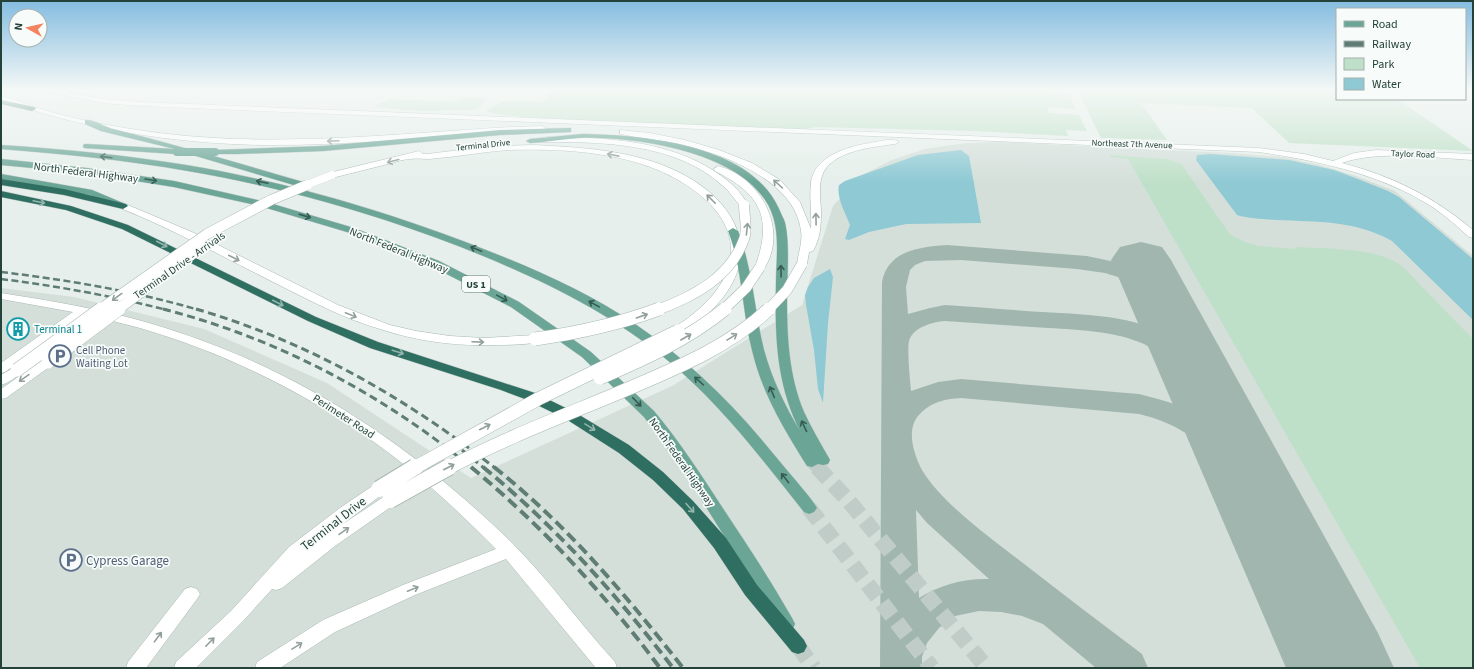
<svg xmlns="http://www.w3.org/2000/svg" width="1474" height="669" font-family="'Source Sans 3',sans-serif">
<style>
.built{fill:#d4dfda}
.green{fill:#bfe0c8}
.water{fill:#8ec9d4}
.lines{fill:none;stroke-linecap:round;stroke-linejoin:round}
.taxiway{fill:#a2b6b0;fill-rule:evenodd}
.runway{fill:#a2b6b0;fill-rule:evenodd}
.major-tunnel-far1{stroke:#bfccc8;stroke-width:13;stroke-dasharray:13 6;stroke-linecap:butt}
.major-tunnel{stroke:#bfccc8;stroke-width:16;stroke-dasharray:16 8;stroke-linecap:butt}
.minor-casing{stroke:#a8b8b2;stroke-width:1}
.major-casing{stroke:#c2cac8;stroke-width:1}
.highway-casing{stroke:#c2cac8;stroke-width:1}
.minor{fill:#fff;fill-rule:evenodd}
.major{fill:#6aa596;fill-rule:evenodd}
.highway{fill:#2f6f62;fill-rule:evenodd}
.rail-far2{stroke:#5f7d75;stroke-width:2.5;stroke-dasharray:7 3.5;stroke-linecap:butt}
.rail-far1{stroke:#5f7d75;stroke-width:3;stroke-dasharray:8 4.5;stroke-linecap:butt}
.rail{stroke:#5f7d75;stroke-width:4;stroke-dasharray:11 5.5;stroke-linecap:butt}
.minor-bridge-far3-casing{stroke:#a8b8b2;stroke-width:8;stroke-linecap:butt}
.minor-bridge-far2-casing{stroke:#a8b8b2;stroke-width:11;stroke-linecap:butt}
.minor-bridge-far1-casing{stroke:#a8b8b2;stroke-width:14;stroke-linecap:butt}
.minor-bridge-casing{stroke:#a8b8b2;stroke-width:18;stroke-linecap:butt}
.major-bridge-casing{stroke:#c2cac8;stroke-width:8;stroke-linecap:butt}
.minor-bridge-far3{stroke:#fff;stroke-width:8}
.minor-bridge-far2{stroke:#fff;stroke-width:10}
.minor-bridge-far1{stroke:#fff;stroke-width:13}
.minor-bridge{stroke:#fff;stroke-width:16}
.major-bridge{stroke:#6aa596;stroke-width:8}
.oneway{stroke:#92a09c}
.oneway2{stroke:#365b51}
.oneway3{stroke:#93b5ae}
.labels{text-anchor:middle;stroke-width:3.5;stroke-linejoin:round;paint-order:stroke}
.far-street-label{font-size:9px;fill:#24423a;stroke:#f7fbf9}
.shield{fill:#f7fbf9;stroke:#637a73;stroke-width:1}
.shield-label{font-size:10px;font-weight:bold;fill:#24423a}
.street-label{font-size:11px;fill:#24423a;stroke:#f7fbf9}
.culture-label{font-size:11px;fill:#0d838f;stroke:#f7fbf9;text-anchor:start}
.service-label{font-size:11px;fill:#4e5e75;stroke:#f7fbf9;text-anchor:start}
.near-street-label{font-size:13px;fill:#24423a;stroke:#f7fbf9}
.near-service-label{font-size:13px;fill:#4e5e75;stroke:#f7fbf9;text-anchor:start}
</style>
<rect width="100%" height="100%" fill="#e6efeb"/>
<path class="built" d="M 999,142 L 1230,153 L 1283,157 L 1320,165 L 1356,176 L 1395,191 L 1473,256 L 1473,668 L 1,668 L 1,288 L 74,297 L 204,329 L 327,383 L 471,478 L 672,386 L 802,305 L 833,206 L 860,176 L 892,160 L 925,149 L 966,143 Z"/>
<path class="green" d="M 554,89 L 1046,89 L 1048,93 L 1069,94 L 1076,109 L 1047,107 L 1049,113 L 1079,115 L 1087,131 L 1066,130 L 1068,136 L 975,131 L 815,127 L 800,131 L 547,120 L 490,113 L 487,111 C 503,96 522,101 543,102 Z
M 1077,89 L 1337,89 L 1337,99 L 1397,99 L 1473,151 L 1289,143 L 1252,108 L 1141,103 L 1167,140 L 1101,138 Z
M 462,97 L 480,98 L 485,100 L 478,109 L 470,110 L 418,111 L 376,107 L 378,104 L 391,99 L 454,102 Z
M 1109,155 L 1167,159 L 1184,165 L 1182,165 L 1229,233 L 1233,236 L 1245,242 L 1258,246 L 1296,249 L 1295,247 C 1325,249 1380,247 1403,267 L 1473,339 L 1473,668 L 1420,668 L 1128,159 L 1110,157 Z"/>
<path class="water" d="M 961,150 L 969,156 L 981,223 L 906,224 L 869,232 L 849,240 L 845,239 L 850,225 C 846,214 836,198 839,185 L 845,181 L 918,155 Z
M 1211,154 L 1289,160 L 1334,170 L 1358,179 L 1388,191 L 1399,197 L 1473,259 L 1473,320 L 1392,241 C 1355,220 1318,222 1277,220 C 1264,219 1250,219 1237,215 L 1196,160 L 1197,155 Z
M 830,269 L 833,277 L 828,323 L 823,403 L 818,389 L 814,350 L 806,305 L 805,295 L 808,287 L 814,278 Z"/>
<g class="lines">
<path class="taxiway" d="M 947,245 L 1087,256 L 1120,263 L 1160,275 L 1163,280 L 1160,285 L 1151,287 L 1105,273 L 1077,269 L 961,260 L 925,261 L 915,265 L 910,270 L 906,287 L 908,314 L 930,308 L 945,305 C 977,307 1010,310 1042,312 C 1091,315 1145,315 1186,346 C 1198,355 1206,368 1215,381 L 1210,388 L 1200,390 L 1190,388 C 1178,369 1164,354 1144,344 C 1114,331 1081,330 1048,328 C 1014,326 979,323 945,321 C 933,322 913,327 909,341 C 907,349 910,381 911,391 L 938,382 L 961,379 L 1139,394 C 1197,408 1234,425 1265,479 L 1260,488 C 1252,490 1244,493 1236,488 C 1232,485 1221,466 1217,460 C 1197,436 1169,421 1139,414 L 961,398 C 944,399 930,402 918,416 C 906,431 914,455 922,470 C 942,503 988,536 1019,560 C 1060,592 1101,623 1142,654 L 1148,668 L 1096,668 L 1043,624 L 1022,616 L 1001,612 L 979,611 L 955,616 L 939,628 L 927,643 L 922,657 L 922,668 L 880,668 L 882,282 C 888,250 920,247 947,245 ZM 916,510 L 927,523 L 989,579 C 965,578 939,585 919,598 Z
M 1325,618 L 1339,623 L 1345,636 L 1353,668 L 1311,668 L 1305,636 L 1311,623 Z"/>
<path class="runway" d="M 1141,242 L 1162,247 L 1171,260 L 1378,633 L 1394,668 L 1286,668 L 1111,260 L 1120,247 Z"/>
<path class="major-tunnel-far1" d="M 812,462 L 818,468"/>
<path class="major-tunnel" d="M 817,467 L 847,499 L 987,668
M 809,508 L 932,668
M 798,646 L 814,668"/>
<g class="minor-casing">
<path id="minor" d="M 40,89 L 54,89 L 103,99 L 141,102 L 1259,148 L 1304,154 L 1333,161 L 1354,153 L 1376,150 L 1473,154 L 1473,160 C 1434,158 1378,150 1342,163 C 1392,176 1434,197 1473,230 L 1473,238 L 1469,237 C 1458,227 1447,217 1434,208 C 1382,174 1319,161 1259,152 L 141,106 L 103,103 L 44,91 Z
M 1,96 C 14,99 26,104 38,108 C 73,119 109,126 145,131 C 267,149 389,134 511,127 L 542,126 L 546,128 L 542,130 C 448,135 353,146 259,145 C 171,143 84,129 1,100 Z
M 620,130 L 650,133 L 685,140 L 719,150 L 752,163 L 780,180 L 800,202 L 811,229 C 812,214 809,198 811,182 C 815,156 847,147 869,143 C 877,142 893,137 899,142 L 895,144 C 873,147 830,151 822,176 C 818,187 821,201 821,213 C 821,226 820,239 813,251 L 809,252 L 807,264 L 802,267 L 797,264 C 798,254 803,241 801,231 C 795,180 723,154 680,144 C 660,140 640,138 620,134 Z
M 541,138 C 555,135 572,138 587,138 C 636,140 690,149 729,182 C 737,188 743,197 749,205 L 747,207 L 741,207 C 735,200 730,192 723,186 C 676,143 604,142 544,142 L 541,142 Z
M 534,145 C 574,147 613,149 651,161 C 730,186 779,254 702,319 C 694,325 684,336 674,334 L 672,331 C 676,325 683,322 688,318 C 705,305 721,289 728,269 C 737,243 726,219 707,201 C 656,153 575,148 508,150 C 481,152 456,157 429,159 C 423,159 417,158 411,159 C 404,159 395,162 388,164 C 369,169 351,173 332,178 L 328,175 L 329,173 L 419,151 L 423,154 L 427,154 L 494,146 Z
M 718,166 C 761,177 789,230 764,269 L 760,270 L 755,267 C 773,218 761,194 715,171 L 714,169 Z
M 123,203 L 192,232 L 338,305 L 390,325 L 416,331 L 450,336 L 484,338 L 535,335 L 539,336 L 541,339 L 539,342 C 524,345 507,345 491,345 C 454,346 416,341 380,329 C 345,319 313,302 281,286 C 227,259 175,230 120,208 L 118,206 L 120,204 Z
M 1,293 C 51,301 101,309 149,323 C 292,365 408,441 513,544 C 550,581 580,624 615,662 L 617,668 L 596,668 L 506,559 L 415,595 L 335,632 L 280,668 L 255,668 L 257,662 L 323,620 L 403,585 L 496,549 C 463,516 430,484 393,456 C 319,399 230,354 140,328 C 122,323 103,319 85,314 L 5,372 L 1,373 L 1,363 L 73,312 L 1,299 Z
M 48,358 L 52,359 L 54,362 L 52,365 L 6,398 L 1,399 L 1,389 L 44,359 Z
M 17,366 L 21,367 L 23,370 C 19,376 8,383 1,385 L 1,375 Z
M 379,483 L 384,485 L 387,489 L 384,493 L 340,526 L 385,496 L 390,494 L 395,496 L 398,500 L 395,504 L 335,546 L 282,588 L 276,590 L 272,589 L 243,621 L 196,668 L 174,668 L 176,662 L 231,611 L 289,547 L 340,508 L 374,485 Z
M 191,587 L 197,589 L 200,594 L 197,599 L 146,668 L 126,668 L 128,662 L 185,589 Z"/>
</g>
<g class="major-casing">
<path id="major" d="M 85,120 C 94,119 105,127 114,129 C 180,146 245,165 310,184 L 312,186 L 310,188 L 304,188 L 179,151 L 179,154 L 176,154 L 84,148 L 83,146 L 84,144 L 87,144 L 175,149 L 101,131 L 85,124 Z
M 568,128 L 571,128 L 571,132 L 500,135 L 323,151 L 237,154 L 215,154 L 211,152 L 215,150 L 323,146 L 500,130 Z
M 582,134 C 644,135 750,144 779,209 C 781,214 784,219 785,223 C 790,243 787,278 787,299 C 787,338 789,376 804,412 C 812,429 821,444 830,460 L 828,464 L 823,465 L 818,464 L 812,467 L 807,466 C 784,429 762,393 752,350 C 742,311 743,270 728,231 L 733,228 L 738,231 C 753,270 754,310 764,350 C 772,379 785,406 800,431 C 776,383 775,337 776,284 C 776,265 779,243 775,224 C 762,154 638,136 581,138 C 564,139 547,142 530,143 L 526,141 L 530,139 Z
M 1,145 C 63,149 124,155 186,165 C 282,181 376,208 468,243 C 525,265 583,289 635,324 C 682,356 724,395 761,439 C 773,453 785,468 797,482 C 804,491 812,499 817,508 L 814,512 L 809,514 L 804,512 C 761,458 720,403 666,359 C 605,309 534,276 461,247 C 373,213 282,187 188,171 C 126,160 64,154 1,149 Z
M 1,159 L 86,168 L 174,181 L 266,202 L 354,228 L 439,261 L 519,302 L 591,352 L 654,411 C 680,442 702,476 724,510 C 748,546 771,581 792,618 L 795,624 L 792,630 L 786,632 L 780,630 L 754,584 L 693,486 L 669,450 L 644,417 L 582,357 L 511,307 L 431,266 L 347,232 L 260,206 L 174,187 L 86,173 L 1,165 Z
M 1,174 L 92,190 L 123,203 L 125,205 L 120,208 L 90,195 L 1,180 Z"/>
</g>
<g class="highway-casing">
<path id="highway" d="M 1,100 L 35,107 L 36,109 L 32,111 L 1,104 Z
M 1,179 L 64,189 L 126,204 L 128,206 L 123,209 L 64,195 L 1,185 Z
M 1,191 L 71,206 L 128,225 L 316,317 L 378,342 L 535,393 L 576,413 L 629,445 L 663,472 L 693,501 L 726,538 L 757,585 L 804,640 L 807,646 L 804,652 L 798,654 L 792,652 L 745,595 L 714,548 L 683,509 L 653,480 L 619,453 L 566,419 L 525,399 L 501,390 L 370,348 L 308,321 L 122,229 L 66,210 L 1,197 Z"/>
</g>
<use href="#minor" class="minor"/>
<use href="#major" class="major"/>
<use href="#highway" class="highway"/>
<path class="rail-far2" d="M 1,272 C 68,280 134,291 199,310
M 1,279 C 57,286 112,296 167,310"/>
<path class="rail-far1" d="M 163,309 C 276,338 383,394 472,468
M 196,309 C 306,341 405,397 495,468
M 462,450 L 484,468"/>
<path class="rail" d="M 471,467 C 542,526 605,594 660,668
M 483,467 C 555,526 617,595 673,668
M 494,467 C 567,525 626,595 683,668"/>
<g class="minor-bridge-far3-casing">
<path id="minor-bridge-far3" d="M 304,186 L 332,175"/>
</g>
<g class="minor-bridge-far2-casing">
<path id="minor-bridge-far2" d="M 99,310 L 207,234 L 271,200 L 307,185
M 117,310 L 202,247
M 657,310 C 693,297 731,277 744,239 C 748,230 744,215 744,205
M 723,310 L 746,288 L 760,267
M 768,310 L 787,290 L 802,264"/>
</g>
<g class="minor-bridge-far1-casing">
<path id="minor-bridge-far1" d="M 535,339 C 578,333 619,324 659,309
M 48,362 L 119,309
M 17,370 L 101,309
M 600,378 C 644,359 687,340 725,309
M 414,468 L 538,399 L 678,331
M 448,468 C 507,437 569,414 630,388 C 679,367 730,346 769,309"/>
</g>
<g class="minor-bridge-casing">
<path id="minor-bridge" d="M 379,489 L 415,467
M 390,500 L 449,467"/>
</g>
<g class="major-bridge-casing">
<path id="major-bridge" d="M 177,152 L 215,152"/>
</g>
<use href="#minor-bridge-far3" class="minor-bridge-far3"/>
<use href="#minor-bridge-far2" class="minor-bridge-far2"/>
<use href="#minor-bridge-far1" class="minor-bridge-far1"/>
<use href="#minor-bridge" class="minor-bridge"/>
<use href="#major-bridge" class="major-bridge"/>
</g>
<defs><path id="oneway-shaft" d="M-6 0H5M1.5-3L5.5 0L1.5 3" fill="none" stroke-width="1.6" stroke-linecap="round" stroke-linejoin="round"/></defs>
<g class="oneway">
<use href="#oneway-shaft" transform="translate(333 141) rotate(178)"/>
<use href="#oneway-shaft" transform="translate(613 155) rotate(-169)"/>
<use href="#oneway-shaft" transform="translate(393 161) rotate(165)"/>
<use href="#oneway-shaft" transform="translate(778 184) rotate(-138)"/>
<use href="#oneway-shaft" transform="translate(711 199) rotate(-135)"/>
<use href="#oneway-shaft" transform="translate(816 219) rotate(-91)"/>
<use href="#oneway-shaft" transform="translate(747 229) rotate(-84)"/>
<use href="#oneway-shaft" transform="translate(234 258) rotate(27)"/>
<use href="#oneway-shaft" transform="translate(117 297) rotate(144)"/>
<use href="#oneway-shaft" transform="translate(351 315) rotate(22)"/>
<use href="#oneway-shaft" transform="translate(642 316) rotate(-19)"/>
<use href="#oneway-shaft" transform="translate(686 337) rotate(-30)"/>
<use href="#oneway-shaft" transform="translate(732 337) rotate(-32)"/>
<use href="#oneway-shaft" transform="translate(478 342) rotate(2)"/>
<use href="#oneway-shaft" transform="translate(24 378) rotate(145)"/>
<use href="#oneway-shaft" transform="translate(485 427) rotate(-27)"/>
<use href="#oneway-shaft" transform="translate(449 467) rotate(-27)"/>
<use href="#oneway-shaft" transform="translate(344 531) rotate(-35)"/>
<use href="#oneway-shaft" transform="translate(413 589) rotate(-22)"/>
<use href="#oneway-shaft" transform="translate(158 637) rotate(-53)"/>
<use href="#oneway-shaft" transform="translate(210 642) rotate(-45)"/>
<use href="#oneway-shaft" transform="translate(297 646) rotate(-32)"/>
</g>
<g class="oneway2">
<use href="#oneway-shaft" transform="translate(106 157) rotate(-173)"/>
<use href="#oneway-shaft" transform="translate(151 180) rotate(9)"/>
<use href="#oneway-shaft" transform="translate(262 182) rotate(-168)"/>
<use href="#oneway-shaft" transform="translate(305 216) rotate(16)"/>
<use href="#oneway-shaft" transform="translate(476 249) rotate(-158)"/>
<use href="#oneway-shaft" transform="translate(781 271) rotate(-91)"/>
<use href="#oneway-shaft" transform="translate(502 298) rotate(29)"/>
<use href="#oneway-shaft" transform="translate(594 304) rotate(-151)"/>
<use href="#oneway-shaft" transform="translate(699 381) rotate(-138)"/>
<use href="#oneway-shaft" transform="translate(772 392) rotate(-113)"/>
<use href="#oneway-shaft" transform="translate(637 402) rotate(46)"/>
<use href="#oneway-shaft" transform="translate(804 426) rotate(-115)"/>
<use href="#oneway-shaft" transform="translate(785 478) rotate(-128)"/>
</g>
<g class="oneway3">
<use href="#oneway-shaft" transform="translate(39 202) rotate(12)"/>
<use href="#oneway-shaft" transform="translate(162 244) rotate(27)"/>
<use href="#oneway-shaft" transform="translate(278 303) rotate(27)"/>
<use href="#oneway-shaft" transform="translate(398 352) rotate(18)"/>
<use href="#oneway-shaft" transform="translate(590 427) rotate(31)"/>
<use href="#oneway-shaft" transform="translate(690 508) rotate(48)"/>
</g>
<linearGradient id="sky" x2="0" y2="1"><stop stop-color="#84bce0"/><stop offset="0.49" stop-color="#f4f8f6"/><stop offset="1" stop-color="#f4f8f6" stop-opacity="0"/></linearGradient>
<rect width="1474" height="183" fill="url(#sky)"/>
<defs>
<g id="building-ring" transform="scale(1.15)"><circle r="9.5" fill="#f7fbf9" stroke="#0f9aa8" stroke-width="1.5"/><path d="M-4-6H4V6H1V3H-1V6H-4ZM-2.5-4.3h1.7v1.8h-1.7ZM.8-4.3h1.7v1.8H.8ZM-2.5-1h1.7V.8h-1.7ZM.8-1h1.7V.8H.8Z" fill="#0f9aa8"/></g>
<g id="parking-ring" transform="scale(1.15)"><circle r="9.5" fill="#f7fbf9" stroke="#5c6f8a" stroke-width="1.5"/><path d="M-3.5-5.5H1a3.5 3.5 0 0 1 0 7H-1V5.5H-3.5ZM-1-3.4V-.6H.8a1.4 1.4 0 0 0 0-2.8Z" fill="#5c6f8a"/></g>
</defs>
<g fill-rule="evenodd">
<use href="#building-ring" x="18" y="329"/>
<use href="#parking-ring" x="60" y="356"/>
<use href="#parking-ring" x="71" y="560"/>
</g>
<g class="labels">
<g class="far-street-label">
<text transform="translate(1132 144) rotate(2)" y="3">Northeast 7th Avenue</text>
<text transform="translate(483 145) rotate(-6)" y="3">Terminal Drive</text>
<text transform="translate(1413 154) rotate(2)" y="3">Taylor Road</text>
</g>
<rect class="shield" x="462" y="276" width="28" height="16" rx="3"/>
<g class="shield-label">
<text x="476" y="288">US 1</text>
</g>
<g class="street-label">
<text transform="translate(86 172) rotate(7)" y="4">North Federal Highway</text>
<text transform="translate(399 250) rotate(22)" y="4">North Federal Highway</text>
<text transform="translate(179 265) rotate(-35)" y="4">Terminal Drive - Arrivals</text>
<text transform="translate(344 416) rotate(33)" y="4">Perimeter Road</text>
<text transform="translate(682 462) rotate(55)" y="4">North Federal Highway</text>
</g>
<g class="culture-label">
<text x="34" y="333">Terminal 1</text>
</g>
<g class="service-label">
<text x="76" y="354">Cell Phone<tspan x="76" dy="13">Waiting Lot</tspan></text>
</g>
<g class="near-street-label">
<text transform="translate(333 523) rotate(-38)" y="5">Terminal Drive</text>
</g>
<g class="near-service-label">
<text x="86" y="565">Cypress Garage</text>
</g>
</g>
<rect width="1474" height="669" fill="none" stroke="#24423a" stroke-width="4"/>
<rect x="1336" y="8" width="130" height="92" fill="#f7fbf9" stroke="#a3b1ad"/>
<rect x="1344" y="21" width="20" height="6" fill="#6aa596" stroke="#a3b1ad"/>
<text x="1372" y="28" font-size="12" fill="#24423a">Road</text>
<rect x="1344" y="41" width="20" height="6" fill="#5f7d75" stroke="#a3b1ad"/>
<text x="1372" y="48" font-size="12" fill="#24423a">Railway</text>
<rect x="1344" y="58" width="20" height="12" fill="#bfe0c8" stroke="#a3b1ad"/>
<text x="1372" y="68" font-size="12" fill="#24423a">Park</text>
<rect x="1344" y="78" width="20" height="12" fill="#8ec9d4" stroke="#a3b1ad"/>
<text x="1372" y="88" font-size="12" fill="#24423a">Water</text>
<g transform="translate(28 28) rotate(278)"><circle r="19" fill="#f7fbf9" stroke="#a3b1ad"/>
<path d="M0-3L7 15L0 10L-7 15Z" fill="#f4845f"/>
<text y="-6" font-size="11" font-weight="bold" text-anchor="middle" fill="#24423a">N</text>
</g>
</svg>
